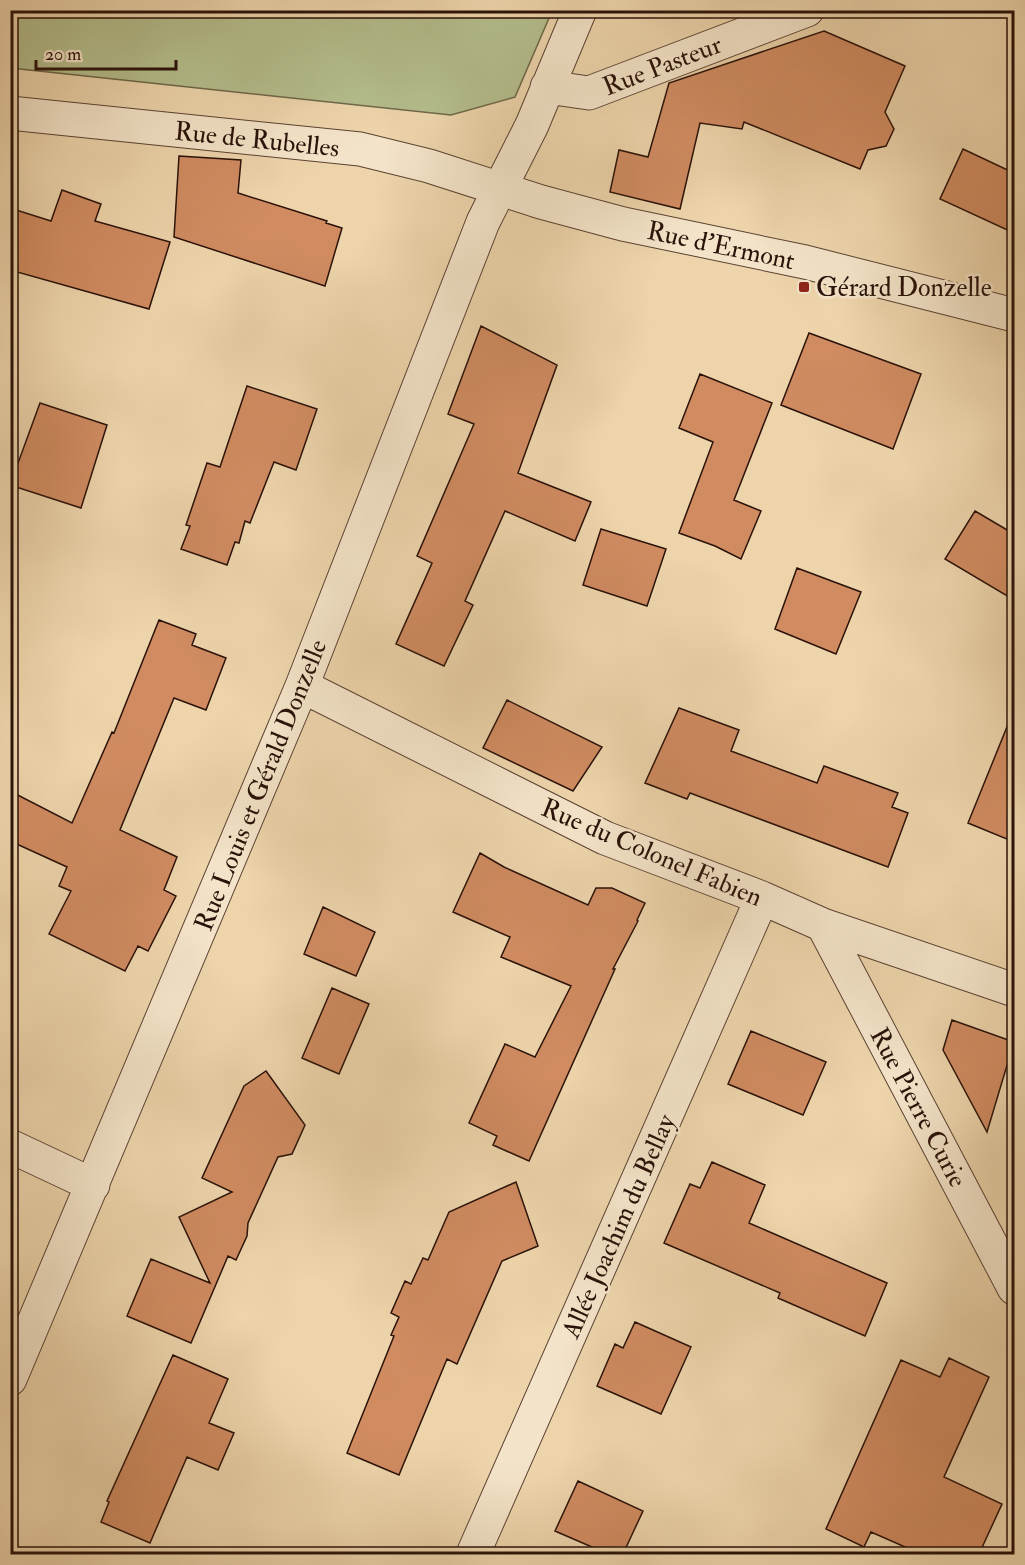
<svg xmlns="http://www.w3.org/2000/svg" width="1025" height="1565" font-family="'IM FELL Double Pica',serif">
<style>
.green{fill:#b4bd8c;stroke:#6f684a;stroke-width:1.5}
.building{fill:#d08b61;stroke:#2a1209;stroke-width:1.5}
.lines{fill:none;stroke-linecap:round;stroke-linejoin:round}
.minor-casing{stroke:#5b4232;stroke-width:35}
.minor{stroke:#f3e3c8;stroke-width:33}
.poi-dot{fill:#8f2418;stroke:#f3e3c8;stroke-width:2}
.labels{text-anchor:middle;stroke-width:5;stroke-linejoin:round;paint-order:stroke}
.street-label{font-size:26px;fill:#2a1209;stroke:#f3e3c8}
.poi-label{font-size:26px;fill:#2a1209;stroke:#f3e3c8;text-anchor:start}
</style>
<rect width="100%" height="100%" fill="#edd4ab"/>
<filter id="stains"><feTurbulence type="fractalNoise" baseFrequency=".00333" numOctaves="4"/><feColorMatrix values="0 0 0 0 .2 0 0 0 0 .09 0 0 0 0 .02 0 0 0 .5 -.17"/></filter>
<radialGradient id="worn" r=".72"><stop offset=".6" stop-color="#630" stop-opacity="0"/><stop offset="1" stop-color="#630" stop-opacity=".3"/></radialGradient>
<path class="green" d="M 11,10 L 552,10 L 552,11 L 515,97 L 451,115 L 11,68 Z"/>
<path class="building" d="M 824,31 L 905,66 L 885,112 L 894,129 L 886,146 L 868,150 L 860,169 L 744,122 L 742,129 L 700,123 L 680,209 L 610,192 L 619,150 L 648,157 L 669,83 Z
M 963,149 L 1014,173 L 1014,233 L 940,199 Z
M 179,156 L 241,160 L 238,193 L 327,221 L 326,223 L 342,228 L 325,286 L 174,237 Z
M 62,190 L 101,204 L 95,221 L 170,242 L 149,309 L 10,270 L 10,208 L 51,221 Z
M 481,326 L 557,365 L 518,473 L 591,502 L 575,541 L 505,511 L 465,601 L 473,605 L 444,666 L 396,644 L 432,563 L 417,556 L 474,424 L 448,414 Z
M 809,333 L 921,374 L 893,449 L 781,405 Z
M 700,374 L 772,403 L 734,500 L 761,511 L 741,559 L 715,546 L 679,533 L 713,442 L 679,428 Z
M 247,386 L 317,409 L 296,470 L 274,462 L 250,523 L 245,521 L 239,543 L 235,542 L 227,565 L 181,549 L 190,526 L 186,525 L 207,463 L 220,467 Z
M 40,403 L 107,425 L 81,508 L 10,485 Z
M 975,511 L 1014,534 L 1014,600 L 945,559 Z
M 601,529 L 666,549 L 647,606 L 583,585 Z
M 797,568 L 861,592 L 836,654 L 775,629 Z
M 159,620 L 196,634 L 192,645 L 226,658 L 206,710 L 174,698 L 120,830 L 177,857 L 164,890 L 176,896 L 148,951 L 138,946 L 125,971 L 49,934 L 71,891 L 59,886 L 67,867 L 10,841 L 10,791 L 72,823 L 112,732 L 114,733 Z
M 507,700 L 602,747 L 573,791 L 483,748 Z
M 679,708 L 739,730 L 731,751 L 817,783 L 824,766 L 898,793 L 892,807 L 908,813 L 888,867 L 690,793 L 687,799 L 645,783 Z
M 1013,712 L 1014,712 L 1014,842 L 968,823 Z
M 480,853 L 504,867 L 588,905 L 596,888 L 612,888 L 645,903 L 637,920 L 638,921 L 613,969 L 615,969 L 529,1161 L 493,1145 L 497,1136 L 469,1123 L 505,1044 L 535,1057 L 571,986 L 501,957 L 510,937 L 453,912 Z
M 323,907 L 375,932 L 356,976 L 304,954 Z
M 332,988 L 369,1004 L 339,1074 L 302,1058 Z
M 952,1020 L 1014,1042 L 987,1132 L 943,1050 Z
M 751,1031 L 826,1062 L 803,1115 L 728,1084 Z
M 266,1071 L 305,1125 L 292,1154 L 278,1157 L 248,1223 L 247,1236 L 236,1260 L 228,1256 L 191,1343 L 127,1316 L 151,1259 L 210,1283 L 179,1217 L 232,1192 L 202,1178 L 244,1086 Z
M 712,1162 L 765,1185 L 749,1223 L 887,1283 L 865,1336 L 778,1298 L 780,1293 L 664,1243 L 690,1184 L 700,1188 Z
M 516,1182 L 538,1246 L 502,1261 L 457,1364 L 447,1359 L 399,1475 L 347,1453 L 394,1336 L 391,1335 L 399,1317 L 391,1313 L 405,1281 L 411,1284 L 423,1258 L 428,1260 L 449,1212 Z
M 635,1322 L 691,1347 L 661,1414 L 597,1386 L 615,1344 L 623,1348 Z
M 173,1355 L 228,1379 L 209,1423 L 234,1433 L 218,1470 L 187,1457 L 150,1543 L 101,1522 L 109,1502 L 107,1501 Z
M 949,1358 L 989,1377 L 944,1477 L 1002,1504 L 979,1554 L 921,1554 L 871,1532 L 864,1547 L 826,1529 L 901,1360 L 940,1377 Z
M 578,1481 L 643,1511 L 623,1554 L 608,1554 L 555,1531 Z"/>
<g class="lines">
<g class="minor-casing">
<path id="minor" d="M 547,87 L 589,93 L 807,10
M 10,113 L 360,149 L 429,166 L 541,202 L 623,224 L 805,262 L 1014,315
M 302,686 L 605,838 L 762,898 L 823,925 L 1014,990
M 823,925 L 1014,1288
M 10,1146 L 93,1185
M 10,1379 L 302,686 L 483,222 L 532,125 L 580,10
M 473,1554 L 762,898"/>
</g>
<use href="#minor" class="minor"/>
</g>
<rect class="poi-dot" x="798" y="281" width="12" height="12" rx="3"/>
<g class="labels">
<g class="street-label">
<text transform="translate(662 65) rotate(-21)" y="9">Rue Pasteur</text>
<text transform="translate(257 139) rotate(6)" y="9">Rue de Rubelles</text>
<text transform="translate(721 245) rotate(12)" y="9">Rue d'Ermont</text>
<text transform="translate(260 785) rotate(-68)" y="9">Rue Louis et Gérald Donzelle</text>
<text transform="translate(652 852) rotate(23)" y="9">Rue du Colonel Fabien</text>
<text transform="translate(919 1107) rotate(62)" y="9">Rue Pierre Curie</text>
<text transform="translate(618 1226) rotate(-66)" y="9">Allée Joachim du Bellay</text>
</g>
<g class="poi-label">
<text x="816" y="296">Gérard Donzelle</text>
</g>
</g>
<rect width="1025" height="1565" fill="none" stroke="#edd4ab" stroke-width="36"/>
<rect x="12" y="12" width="1001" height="1541" fill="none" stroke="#2a1209" stroke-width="3"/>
<rect x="18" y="18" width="989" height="1529" fill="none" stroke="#2a1209" stroke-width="1.5"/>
<path d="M36 60v9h140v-9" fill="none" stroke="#2a1209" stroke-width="3"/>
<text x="45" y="60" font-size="18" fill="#2a1209" stroke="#f3e3c8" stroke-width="4.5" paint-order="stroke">20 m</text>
<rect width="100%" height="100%" filter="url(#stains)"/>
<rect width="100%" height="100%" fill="url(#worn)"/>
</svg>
